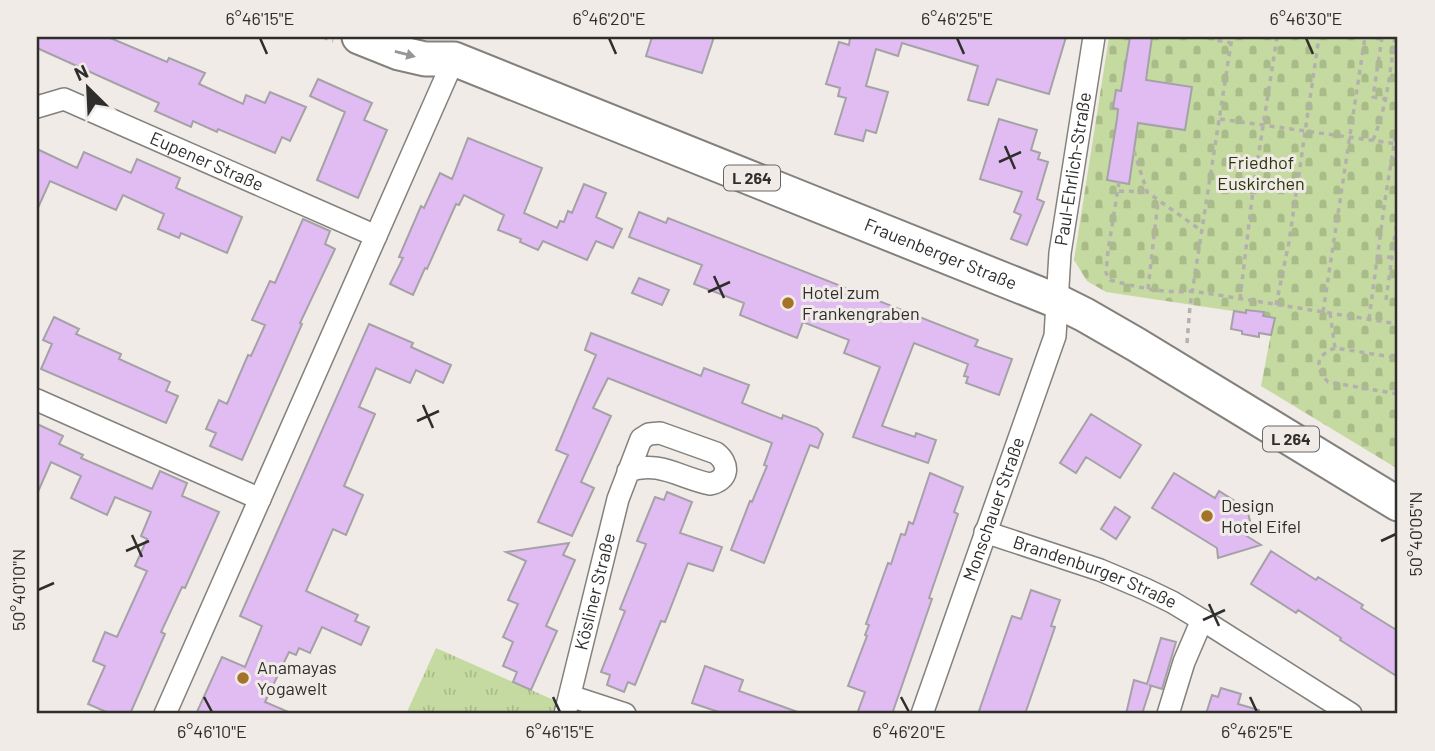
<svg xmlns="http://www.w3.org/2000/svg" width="1435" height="751" font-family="Barlow,sans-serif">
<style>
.cemetery{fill:url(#cemetery-stones)}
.park{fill:url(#park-tufts)}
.building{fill:#e0bcf3;stroke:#a5a2a7;stroke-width:2}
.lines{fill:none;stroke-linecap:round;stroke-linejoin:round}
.minor-casing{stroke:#84807c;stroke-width:24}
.primary-casing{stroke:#84807c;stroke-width:37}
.path{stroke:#b4b0ac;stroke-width:3.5;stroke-dasharray:5 5;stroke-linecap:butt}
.minor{stroke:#fff;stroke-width:21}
.primary{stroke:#fff;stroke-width:33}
.oneway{fill:#979696}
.ticks{fill:none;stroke:#2f2e2c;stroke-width:2.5}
.poi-dot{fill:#a47229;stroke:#f0ebe6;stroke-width:2.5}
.labels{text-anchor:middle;stroke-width:6;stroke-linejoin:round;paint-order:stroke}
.shield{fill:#f0ebe6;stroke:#696764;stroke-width:2}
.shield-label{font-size:16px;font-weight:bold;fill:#2f2e2c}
.street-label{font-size:18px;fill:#2f2e2c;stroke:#f0ebe6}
.park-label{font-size:18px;fill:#2a3708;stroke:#f0ebe6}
.poi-label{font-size:18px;fill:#2f2e2c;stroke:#f0ebe6;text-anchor:start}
.neatline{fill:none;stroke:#2f2e2c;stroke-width:2.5}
.ticks-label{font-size:18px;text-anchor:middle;fill:#2f2e2c}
</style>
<defs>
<pattern id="cemetery-stones" width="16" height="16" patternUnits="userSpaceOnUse" patternTransform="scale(1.75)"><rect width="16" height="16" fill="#c5daa0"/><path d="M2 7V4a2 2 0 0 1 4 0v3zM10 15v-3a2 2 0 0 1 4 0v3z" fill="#aabb8a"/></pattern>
<pattern id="park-tufts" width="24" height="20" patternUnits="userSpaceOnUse" patternTransform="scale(1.75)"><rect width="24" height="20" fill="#c5daa0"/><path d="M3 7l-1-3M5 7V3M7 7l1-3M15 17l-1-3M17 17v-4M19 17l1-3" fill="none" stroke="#aabb8a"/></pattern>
</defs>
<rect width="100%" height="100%" fill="#f0ebe6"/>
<path class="cemetery" d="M 1109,37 L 1398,37 L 1398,469 L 1261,386 L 1274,318 L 1263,316 L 1263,312 L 1247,310 L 1246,313 L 1106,292 L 1087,281 L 1074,260 Z"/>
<path class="park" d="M 436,648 L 556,701 L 553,714 L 406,714 Z"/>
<path class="building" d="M 37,37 L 108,37 L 167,62 L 169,58 L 205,73 L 199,84 L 243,104 L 246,95 L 265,103 L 270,92 L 306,107 L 290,141 L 282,137 L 275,153 L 218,129 L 217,132 L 193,121 L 191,127 L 155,111 L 159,103 L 37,48 Z
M 652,37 L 714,37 L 702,73 L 646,56 Z
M 850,37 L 1066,37 L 1049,94 L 997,79 L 988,105 L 968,100 L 978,66 L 902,43 L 898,56 L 876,49 L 866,86 L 888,92 L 876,133 L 866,130 L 863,141 L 835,134 L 846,98 L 838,96 L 840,88 L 826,84 L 839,42 L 849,45 Z
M 1130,37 L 1152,37 L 1146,80 L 1192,87 L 1185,130 L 1138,123 L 1129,184 L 1107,180 L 1117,119 L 1118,109 L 1113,108 L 1116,90 L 1121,91 Z
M 318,79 L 372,103 L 364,120 L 387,130 L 358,198 L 317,180 L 345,112 L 310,96 Z
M 999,119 L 1037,130 L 1031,150 L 1040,153 L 1038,159 L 1048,162 L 1037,199 L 1044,202 L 1027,245 L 1011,239 L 1021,215 L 1014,212 L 1022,192 L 980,179 Z
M 468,138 L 542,168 L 524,213 L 557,228 L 560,221 L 564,222 L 568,211 L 572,213 L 584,184 L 606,193 L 596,217 L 622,229 L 613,248 L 596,241 L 587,260 L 543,241 L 538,250 L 520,242 L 521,239 L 498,230 L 504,215 L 464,195 L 459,205 L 456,204 L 427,269 L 425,268 L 413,295 L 390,284 L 403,258 L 399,257 L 421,206 L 424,208 L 440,173 L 452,179 Z
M 37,149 L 77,168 L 84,152 L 131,173 L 137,159 L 180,178 L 176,188 L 242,217 L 227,253 L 181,233 L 179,238 L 158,229 L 164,214 L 123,195 L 116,210 L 50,181 L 37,210 Z
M 639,212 L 666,223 L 668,218 L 978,340 L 975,346 L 1012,359 L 999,395 L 966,383 L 968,377 L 964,376 L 968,364 L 914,343 L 882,426 L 915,437 L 916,433 L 936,440 L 928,463 L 853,437 L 880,367 L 844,353 L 849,340 L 803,322 L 797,338 L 740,315 L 744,303 L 694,284 L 702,265 L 629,237 Z
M 303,219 L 330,231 L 325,244 L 335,249 L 300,323 L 302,324 L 242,460 L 210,446 L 216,433 L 206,429 L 219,400 L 227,404 L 248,355 L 251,356 L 265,325 L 252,320 L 270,281 L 275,283 Z
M 639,278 L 669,290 L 662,305 L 632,293 Z
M 1246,310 L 1264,312 L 1263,316 L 1275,318 L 1271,335 L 1259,333 L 1259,337 L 1242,334 L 1242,331 L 1231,329 L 1234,311 L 1246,313 Z
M 54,317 L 79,329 L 76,334 L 121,354 L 119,359 L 170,382 L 166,391 L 178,396 L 166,423 L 41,369 L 52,344 L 43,340 Z
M 369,324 L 413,343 L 411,347 L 451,365 L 443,383 L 416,370 L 410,383 L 376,368 L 359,407 L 375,414 L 344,486 L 363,495 L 346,535 L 333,529 L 306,591 L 358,615 L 355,621 L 369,627 L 361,645 L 322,627 L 310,653 L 299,648 L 296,655 L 289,652 L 265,702 L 293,714 L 196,714 L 222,657 L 245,667 L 262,626 L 240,616 Z
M 591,333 L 701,376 L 704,368 L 749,385 L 742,403 L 782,419 L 783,415 L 817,428 L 823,434 L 818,448 L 810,445 L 764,563 L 731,550 L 750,501 L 752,502 L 767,466 L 764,465 L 772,443 L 608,378 L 593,408 L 611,416 L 581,482 L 594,488 L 572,536 L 538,522 L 568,455 L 556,450 L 596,355 L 585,350 Z
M 1091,414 L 1141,445 L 1120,478 L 1086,457 L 1076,473 L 1060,463 Z
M 37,424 L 63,436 L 59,444 L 83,455 L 81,458 L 152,489 L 160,471 L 187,483 L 182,496 L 219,512 L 185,588 L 182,587 L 161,632 L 165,634 L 130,714 L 111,714 L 88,704 L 105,666 L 93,661 L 105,632 L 117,637 L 147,571 L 135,566 L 147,539 L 141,536 L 151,512 L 115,497 L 107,515 L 71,498 L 81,476 L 51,462 L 37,494 Z
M 930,473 L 963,487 L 954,512 L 958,514 L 929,598 L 932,599 L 892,714 L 857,714 L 865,692 L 848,686 L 867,636 L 865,635 L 869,625 L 866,624 L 888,563 L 891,564 L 901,534 L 905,535 L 909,522 L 913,524 Z
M 1174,473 L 1215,498 L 1219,491 L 1247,509 L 1251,525 L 1245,535 L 1261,545 L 1218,558 L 1217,548 L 1152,508 Z
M 667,492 L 692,502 L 680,533 L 722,547 L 713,571 L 688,563 L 665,622 L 661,621 L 635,685 L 628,682 L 624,692 L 607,685 L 610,675 L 601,672 L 625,611 L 620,609 L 646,544 L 637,541 L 655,497 L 664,500 Z
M 1115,507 L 1130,517 L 1116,539 L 1101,529 Z
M 569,543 L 563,555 L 575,560 L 546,626 L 557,631 L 531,690 L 513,682 L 517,672 L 503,666 L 513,642 L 503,637 L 518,604 L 508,600 L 526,561 L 506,552 Z
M 1271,551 L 1316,580 L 1318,577 L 1363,605 L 1361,608 L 1398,631 L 1398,677 L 1340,640 L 1341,638 L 1298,610 L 1296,613 L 1251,584 Z
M 1031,590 L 1060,600 L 1051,626 L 1055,627 L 1025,714 L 978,714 L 1012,616 L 1021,619 Z
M 1161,638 L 1176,642 L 1162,689 L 1149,685 L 1151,686 L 1142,714 L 1126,714 L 1134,680 L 1147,684 Z
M 705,666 L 743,680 L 739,691 L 798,712 L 797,714 L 725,714 L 692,703 Z
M 1221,688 L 1241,694 L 1238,704 L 1259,710 L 1259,714 L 1206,714 L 1212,695 L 1218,697 Z"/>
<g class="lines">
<g class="minor-casing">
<g id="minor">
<path id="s1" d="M 37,107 L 64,99 L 376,236"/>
<path d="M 37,400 L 260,499"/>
<path id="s2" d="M 985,532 L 1100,570 L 1145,589 L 1172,602 L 1212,626 L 1351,714"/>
<path d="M 570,696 L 625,714"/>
<path d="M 165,714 L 454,59"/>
<path id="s3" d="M 565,714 L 618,499 L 641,439 L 649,434 L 660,433 L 716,453 C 730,464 729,480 710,484 C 680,478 659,460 628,471"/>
<path id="s4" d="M 922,714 L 1055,336 L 1060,253 L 1094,37"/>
<path d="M 1168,714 L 1184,662 L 1202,620"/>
</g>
</g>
<g class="primary-casing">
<g id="primary">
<path id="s5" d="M 359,37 L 399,53 L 425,59 L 454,59 L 1057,301 L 1085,315 L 1137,345 L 1398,504"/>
</g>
</g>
<path class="path" d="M 323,37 L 333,41
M 1208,37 L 1216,40 L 1231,43
M 1382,37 L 1373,97 L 1386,99
M 1220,119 L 1398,144
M 1373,140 C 1387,107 1390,72 1395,37
M 1134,151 L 1147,192 L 1202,231
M 1119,182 L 1108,251 L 1106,273 L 1110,280 C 1137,287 1164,294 1193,291 L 1398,324
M 1119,191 L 1147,192
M 1377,256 L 1398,258
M 1148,289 L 1158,201
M 1240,299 L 1253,190 L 1277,37
M 1386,300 L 1398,213
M 1276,305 L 1289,242 L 1319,37
M 1323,312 L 1365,37
M 1330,313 L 1335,348 L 1398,358
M 1369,319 L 1385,200 L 1398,120
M 1187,343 L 1190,306 L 1232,37
M 1335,348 C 1316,355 1314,367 1328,382 L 1398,394"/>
<use href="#minor" class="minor"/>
<use href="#primary" class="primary"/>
</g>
<defs><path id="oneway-solid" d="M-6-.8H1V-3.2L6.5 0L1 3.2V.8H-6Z" transform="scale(1.75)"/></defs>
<use class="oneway" href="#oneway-solid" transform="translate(405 54) rotate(15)"/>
<path class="ticks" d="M 260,38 L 267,54M 609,38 L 616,54M 957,38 L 964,54M 1306,38 L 1313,54M 1005,146 L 1015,169M 999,162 L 1021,152M 714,276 L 724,298M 708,292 L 730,282M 423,405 L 433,428M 417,421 L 439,411M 132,535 L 142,557M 1381,541 L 1396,534M 126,551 L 149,541M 38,590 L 54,583M 1209,604 L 1219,626M 1203,620 L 1225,610M 204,697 L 212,712M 553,697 L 560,712M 901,697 L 909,712M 1250,697 L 1257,712"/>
<g class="poi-dot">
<circle cx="788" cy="303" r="7"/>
<circle cx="1207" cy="516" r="7"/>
<circle cx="243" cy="678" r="7"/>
</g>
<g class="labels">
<g class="shield">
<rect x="724" y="165.5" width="56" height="25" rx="5"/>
<rect x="1263" y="426.5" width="56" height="25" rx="5"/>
</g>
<g class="shield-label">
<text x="752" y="184">L 264</text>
<text x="1291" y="445">L 264</text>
</g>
<g class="street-label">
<text dy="6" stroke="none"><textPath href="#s1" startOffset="184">Eupener Straße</textPath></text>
<text dy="6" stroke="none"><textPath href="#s4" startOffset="569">Paul-Ehrlich-Straße</textPath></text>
<text dy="6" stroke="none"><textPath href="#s5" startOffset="623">Frauenberger Straße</textPath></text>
<text dy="6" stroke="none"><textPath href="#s4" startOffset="217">Monschauer Straße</textPath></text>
<text dy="6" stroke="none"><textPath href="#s2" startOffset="117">Brandenburger Straße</textPath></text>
<text dy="6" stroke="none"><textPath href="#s3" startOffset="126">Kösliner Straße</textPath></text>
</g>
<g class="park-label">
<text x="1261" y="169">Friedhof<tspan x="1261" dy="21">Euskirchen</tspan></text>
</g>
<g class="poi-label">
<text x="802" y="299">Hotel zum<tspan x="802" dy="21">Frankengraben</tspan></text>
<text x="1221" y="512">Design<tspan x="1221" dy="21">Hotel Eifel</tspan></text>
<text x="257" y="674">Anamayas<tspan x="257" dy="21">Yogawelt</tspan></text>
</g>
</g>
<rect width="1435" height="751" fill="none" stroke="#f0ebe6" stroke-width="77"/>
<g transform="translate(88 88) rotate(336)" stroke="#f0ebe6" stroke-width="5" paint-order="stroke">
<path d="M0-5L12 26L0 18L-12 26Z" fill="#2f2e2c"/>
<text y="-10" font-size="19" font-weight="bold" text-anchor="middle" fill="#2f2e2c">N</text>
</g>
<rect x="38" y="38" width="1358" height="674" class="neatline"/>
<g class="ticks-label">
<text x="260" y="25">6°46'15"E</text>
<text x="609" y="25">6°46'20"E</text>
<text x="957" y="25">6°46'25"E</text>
<text x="1306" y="25">6°46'30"E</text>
<text transform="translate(1416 534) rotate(-90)" y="6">50°40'05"N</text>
<text transform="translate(19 590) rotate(-90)" y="6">50°40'10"N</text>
<text x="212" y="738">6°46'10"E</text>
<text x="560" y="738">6°46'15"E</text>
<text x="909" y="738">6°46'20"E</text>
<text x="1257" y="738">6°46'25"E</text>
</g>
</svg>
